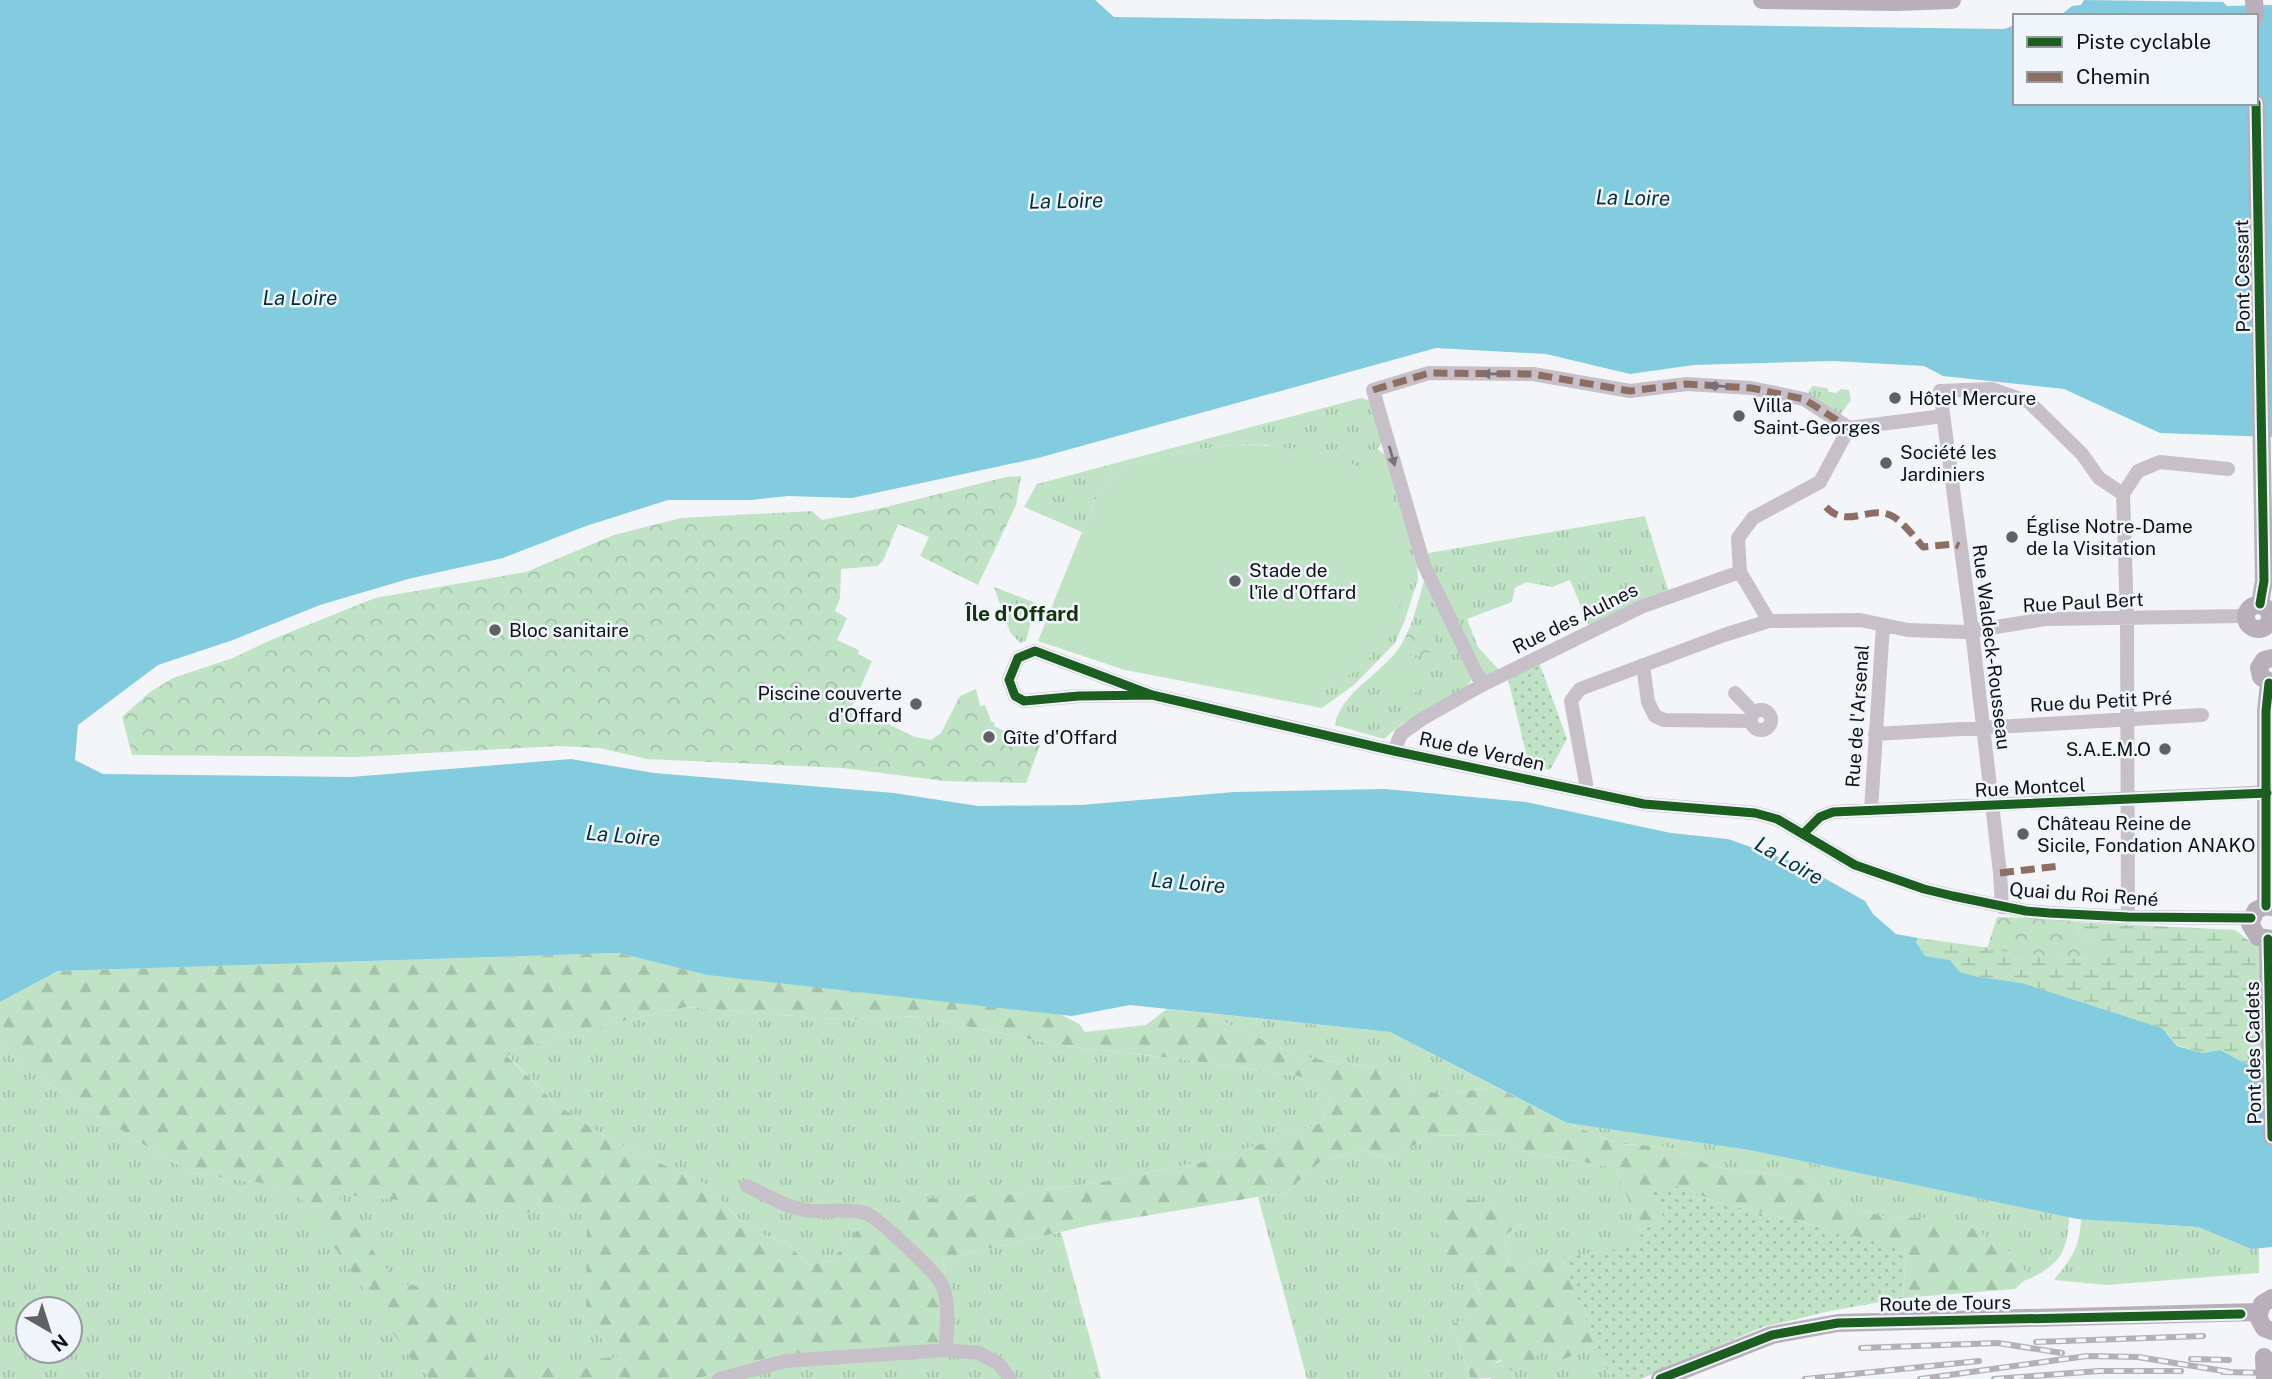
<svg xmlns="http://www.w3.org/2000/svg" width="2272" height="1379" font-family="'Public Sans',sans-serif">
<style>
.grass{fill:url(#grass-tufts);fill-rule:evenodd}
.forest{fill:url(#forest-firs);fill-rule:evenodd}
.wetland{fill:url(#wetland-marsh)}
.park{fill:url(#park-crowns)}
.garden{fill:url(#garden-dots)}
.pitch{fill:#c0e3c6}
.water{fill:#83cce0}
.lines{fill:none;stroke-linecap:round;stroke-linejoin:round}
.minor{stroke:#c8c0c9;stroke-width:14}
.major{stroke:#b9afba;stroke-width:18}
.rail-casing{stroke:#b3b1b6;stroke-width:6}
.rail{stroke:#f0f4fb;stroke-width:3.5;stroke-dasharray:10;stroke-linecap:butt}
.major-bridge{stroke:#b9afba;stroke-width:18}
.quiet{stroke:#8d6e63;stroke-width:7;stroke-dasharray:14 7;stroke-linecap:butt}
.cycleway-casing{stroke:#f0f4fb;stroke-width:13}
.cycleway{stroke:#1b5e20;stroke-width:9}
.oneway{fill:#757177}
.poi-dot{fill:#5f6163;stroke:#f0f4fb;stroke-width:2.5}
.labels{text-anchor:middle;stroke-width:5;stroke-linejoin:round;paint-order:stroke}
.street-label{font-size:19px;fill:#0f1113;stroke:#f0f4fb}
.poi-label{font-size:19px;fill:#0f1113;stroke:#f0f4fb;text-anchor:start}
.water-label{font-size:21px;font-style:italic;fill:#00323d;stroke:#f0f4fb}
.neighbourhood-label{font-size:21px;font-weight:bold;fill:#133408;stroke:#f0f4fb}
</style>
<defs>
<pattern id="grass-tufts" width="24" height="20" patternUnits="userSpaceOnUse" patternTransform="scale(1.75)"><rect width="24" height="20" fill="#c0e3c6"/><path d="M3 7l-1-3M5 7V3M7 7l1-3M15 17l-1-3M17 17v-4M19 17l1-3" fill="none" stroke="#a4c2a9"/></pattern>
<pattern id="forest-firs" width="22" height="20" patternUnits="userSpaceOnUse" patternTransform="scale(1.75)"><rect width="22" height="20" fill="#c0e3c6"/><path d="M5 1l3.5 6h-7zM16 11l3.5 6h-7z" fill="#a4c2a9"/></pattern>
<pattern id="wetland-marsh" width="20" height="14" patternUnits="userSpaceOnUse" patternTransform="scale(1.75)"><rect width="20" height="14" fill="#c0e3c6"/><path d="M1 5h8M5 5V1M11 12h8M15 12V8" fill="none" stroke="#a4c2a9"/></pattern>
<pattern id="park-crowns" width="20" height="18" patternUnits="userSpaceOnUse" patternTransform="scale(1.75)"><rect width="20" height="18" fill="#c0e3c6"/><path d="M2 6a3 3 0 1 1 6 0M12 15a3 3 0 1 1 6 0" fill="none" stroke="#a4c2a9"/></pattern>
<pattern id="garden-dots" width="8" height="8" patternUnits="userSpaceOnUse" patternTransform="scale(1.75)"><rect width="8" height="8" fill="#c0e3c6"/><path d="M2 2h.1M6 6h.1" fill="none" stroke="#a4c2a9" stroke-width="1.8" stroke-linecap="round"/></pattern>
</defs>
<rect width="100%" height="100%" fill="#f3f5f8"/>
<path class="grass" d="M 1813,386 L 1827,388 L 1829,392 L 1836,393 L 1841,389 L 1849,390 L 1851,400 L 1840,415 L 1808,396 L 1809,390 Z
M 1361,398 L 1371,401 L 1383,440 L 1377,449 L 1388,457 L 1416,556 L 1418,579 L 1405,620 L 1395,643 L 1354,685 L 1322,708 L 1324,690 L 1352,673 L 1372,655 L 1323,454 L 1266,445 L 1236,444 L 1161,455 L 1131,464 L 1110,478 L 1094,502 L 1082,532 L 1024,507 L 1037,484 Z
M 1645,516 L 1668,590 L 1589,626 L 1570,580 L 1552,587 L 1526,582 L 1515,588 L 1512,602 L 1467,619 L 1478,647 L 1499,670 L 1484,678 L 1423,554 Z
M 1425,578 L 1471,671 L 1471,681 L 1464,689 L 1400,725 L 1384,739 L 1335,725 C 1340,692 1383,674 1401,645 C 1413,626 1418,600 1425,578 Z
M 994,587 L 1036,603 L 1026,641 L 1020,643 L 1010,632 Z
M 686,1007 L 821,1018 L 866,1020 L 916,1016 L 1065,1046 L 1180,1059 L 1303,1077 L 1330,1096 L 1321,1123 L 1217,1159 L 1096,1183 L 1005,1195 L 862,1225 L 831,1261 L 808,1265 L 787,1243 L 763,1235 L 738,1218 L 705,1184 L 608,1139 L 555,1103 L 507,1055 L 516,1050 L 575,1032 Z
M 1204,1013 L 1390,1032 L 1496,1087 L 1453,1093 L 1414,1093 L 1407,1075 L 1392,1064 L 1367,1066 L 1301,1057 Z
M 0,1044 L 23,1067 L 146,1146 L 192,1173 L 324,1192 L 538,1202 L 588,1215 L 586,1321 L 640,1379 L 0,1379 ZM 28,1309 L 70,1309 L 70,1351 L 28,1351 Z
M 1567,1123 L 1749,1150 L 2069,1217 C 2068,1255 2057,1267 2024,1281 L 2026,1272 L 1926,1218 L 1886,1217 L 1855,1209 L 1803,1179 L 1710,1166 L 1689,1154 L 1663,1146 L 1618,1144 Z
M 1502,1134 L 1515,1150 L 1616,1168 L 1640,1231 L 1642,1245 L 1509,1267 L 1504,1236 L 1521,1224 L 1487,1203 L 1474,1276 L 1481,1296 L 1470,1319 L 1451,1324 L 1471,1379 L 1307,1379 L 1258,1197 L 1287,1192 L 1321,1161 L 1364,1150 L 1390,1159 L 1431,1136 Z
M 2081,1219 L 2198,1227 L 2251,1249 L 2259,1248 L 2259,1273 L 2107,1285 L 2054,1280 C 2071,1259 2080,1248 2081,1219 Z
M 1061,1232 L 1101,1379 L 696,1379 L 778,1355 L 954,1349 L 943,1259 Z
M 1598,1346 L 1611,1379 L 1490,1379 L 1493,1377 L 1493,1364 L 1542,1347 L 1559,1361 Z"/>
<path class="forest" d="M 619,953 L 707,975 L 1060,1014 L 1079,1024 L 1085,1032 L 1146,1025 L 1167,1009 L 1204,1013 L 1301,1057 L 1367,1066 L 1392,1063 L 1407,1075 L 1414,1093 L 1453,1093 L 1496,1087 L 1567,1123 L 1618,1144 L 1663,1146 L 1689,1154 L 1710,1166 L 1803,1179 L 1855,1209 L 1886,1217 L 1926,1218 L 1975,1229 L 2010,1252 L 2026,1272 L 2024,1281 L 2015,1289 L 1903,1298 L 1906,1251 L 1814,1225 L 1715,1202 L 1680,1186 L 1664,1219 L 1640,1231 L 1616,1168 L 1515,1150 L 1502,1134 L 1431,1136 L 1390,1159 L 1364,1150 L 1321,1161 L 1287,1192 L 1091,1225 L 943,1259 L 954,1349 L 778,1355 L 696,1379 L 431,1379 L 415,1365 L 294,1188 L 192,1173 L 146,1146 L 23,1067 L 0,1044 L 0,1002 L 58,971 ZM 686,1007 L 821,1018 L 866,1020 L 916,1016 L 1065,1046 L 1180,1059 L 1303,1077 L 1330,1096 L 1321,1123 L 1217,1159 L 1096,1183 L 1005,1195 L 899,1200 L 862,1225 L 831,1261 L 808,1265 L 787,1243 L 763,1235 L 738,1218 L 705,1184 L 608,1139 L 555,1103 L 507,1056 L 516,1050 L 575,1032 ZM 337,1194 L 531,1213 L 538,1202 L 587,1215 L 586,1321 L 619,1357 L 491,1366 C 480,1333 462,1304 435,1282 L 418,1286 L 399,1284 L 376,1255 Z
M 1460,1198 L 1487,1203 L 1522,1223 L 1504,1236 L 1509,1267 L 1561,1258 L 1598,1346 L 1559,1361 L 1542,1347 L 1534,1361 L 1512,1371 L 1500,1360 L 1493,1364 L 1493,1378 L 1471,1379 L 1451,1324 L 1470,1319 L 1464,1300 L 1481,1295 L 1474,1276 L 1451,1267 L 1428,1212 Z"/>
<path class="wetland" d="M 2075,922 L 2235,930 L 2256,946 L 2272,946 L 2272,1064 L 2256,1069 L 2220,1050 L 2203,1053 L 2177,1045 L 2162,1028 L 2022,983 L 1975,976 L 1960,972 L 1950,960 L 1925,956 L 1916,942 L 1918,938 L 2070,959 L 2094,958 L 2094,946 L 2076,933 L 2078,927 Z"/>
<path class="park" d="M 1021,476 L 1016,505 L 978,585 L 920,556 L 929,537 L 898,524 L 883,561 L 877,566 L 841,569 L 840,598 L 835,611 L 847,618 L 837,640 L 859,650 L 858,654 L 872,661 L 852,706 L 915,737 L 931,740 L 941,733 L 960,696 L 976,689 L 980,706 L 985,705 L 991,721 L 995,723 L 994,726 L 1029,743 L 1040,745 L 1026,783 L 944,781 L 843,768 L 647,759 L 600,748 L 556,746 L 357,757 L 132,755 L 122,717 L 150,692 L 173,678 L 233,658 L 273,639 L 375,598 L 526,572 L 614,535 L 681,518 L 812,511 L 822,520 L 882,508 L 1006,477 Z
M1405 641a15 15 0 1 1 30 0a15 15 0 1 1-30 0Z
M 1997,917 L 2057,919 L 2075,922 L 2078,927 L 2076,933 L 2094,946 L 2098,952 L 2094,958 L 2070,959 L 1987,949 Z"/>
<path class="garden" d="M 1539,662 L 1567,739 L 1550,770 L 1529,765 L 1508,679 Z
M 1680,1186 L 1715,1202 L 1814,1225 L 1906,1250 L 1903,1298 L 1830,1311 L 1763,1327 L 1641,1379 L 1611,1379 L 1561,1258 L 1641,1245 L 1640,1231 L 1664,1219 L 1652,1190 Z"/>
<path class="pitch" d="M 1236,444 C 1281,446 1337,449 1375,477 C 1388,486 1398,506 1403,521 C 1407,534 1411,549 1411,563 C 1411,570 1408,577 1406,584 C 1397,618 1381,652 1352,673 C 1344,680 1333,684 1324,690 L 1322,708 L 1125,670 L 1038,641 L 1094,502 L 1110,478 L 1131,464 L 1161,455 Z
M1383 675a21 21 0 1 1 42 0a21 21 0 1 1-42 0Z"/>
<path class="water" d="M 0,0 L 1095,0 L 1114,17 L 2004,29 L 2015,25 L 2015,103 L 2256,103 L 2256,16 L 2028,16 L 2031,14 L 2062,14 L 2072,6 L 2081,5 L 2084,0 L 2223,2 L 2227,6 L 2272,5 L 2272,437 L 2160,433 L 2064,389 L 1943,376 L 1924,366 L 1833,361 L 1694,365 L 1630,374 L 1546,354 L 1436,348 L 1038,458 L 852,498 L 788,496 L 751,500 L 668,500 L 586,526 L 503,558 L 408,579 L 320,605 L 233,640 L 158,665 L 78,725 L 75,760 L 103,774 L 351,777 L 571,759 L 654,773 L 894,793 L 978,806 L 1081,805 L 1234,792 L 1385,789 L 1526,802 L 1671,833 L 1728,839 L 1801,865 L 1865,901 L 1873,914 L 1896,934 L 1918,938 L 1916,942 L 1925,956 L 1950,960 L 1960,972 L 1975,976 L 2022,983 L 2162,1028 L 2177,1046 L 2203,1053 L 2220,1050 L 2256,1069 L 2272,1064 L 2272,1247 L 2251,1249 L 2198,1227 L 2077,1219 L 1749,1150 L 1567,1123 L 1390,1032 L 1130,1005 L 1072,1016 L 707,975 L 619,953 L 58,971 L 0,1002 Z"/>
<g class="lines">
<path class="minor" d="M 1849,428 L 1943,416
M 2123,494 L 2127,618 L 2128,917
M 2123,494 L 2138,471 L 2160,462 L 2228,469
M 1769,621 L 1740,572 L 1738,538 L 1753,518 L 1820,482 L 1849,428
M 1643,665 L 1648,702 L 1655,716 L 1664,720 L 1751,721
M 1482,685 L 1424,565 L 1373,390 L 1429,373 L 1533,374 L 1630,391 L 1687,384 L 1751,388 L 1804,399 L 1849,428
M 1735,693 L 1754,713
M 1152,695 L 1079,696 L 1024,701 L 1015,696 L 1009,680 L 1018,658 L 1035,651 L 1152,695 L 1394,751 L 1644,804 L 1755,813 L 1777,819 L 1855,865 L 1924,889 L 1953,896 L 2026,911 L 2049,913 L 2128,917 L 2251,918
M1751 720a10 10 0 1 1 20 0a10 10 0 1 1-20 0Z
M 1875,734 L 2202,715
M 1394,751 L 1401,734 L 1422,719 L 1482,685 L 1641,607 L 1740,572
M 1585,790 L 1586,783 L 1571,701 L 1580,689 L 1724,635 L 1769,621 L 1860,620 L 1908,630 L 1965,632 L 2045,619 L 2245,616
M 1871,810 L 1883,625
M 1804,833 L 1820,817 L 1833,812 L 2272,792
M 2002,907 L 2000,873 L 1972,631 L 1940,391 L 1992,389 L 2029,402 L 2082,454 L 2099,478 L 2123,494
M 747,1186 C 768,1196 789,1209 812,1211 C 830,1212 847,1208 865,1213 C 877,1216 932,1270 940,1281 C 951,1300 946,1330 946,1350
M 719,1379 L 785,1361 L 946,1350 L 979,1353 L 999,1364 L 1010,1379"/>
<path class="major" d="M 1762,0 L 1896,2 L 1952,0
M 2254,0 L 2255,16
M 2256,103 L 2264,581 L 2260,604
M2246 617a12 12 0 1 1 24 0a12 12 0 1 1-24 0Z
M 2272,658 L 2264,660 L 2259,668 L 2261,677 L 2272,683
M 2266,906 L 2266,711 L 2269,683
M 2272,907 L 2266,906 L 2256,910 L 2250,924 L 2258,937 L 2272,939
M 2268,939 L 2272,1137
M 2272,1298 L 2262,1304 L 2258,1317 L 2264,1328 L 2272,1331
M 1660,1379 L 1772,1335 L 1838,1323 L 2258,1312"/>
<g class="rail-casing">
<path id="rail" d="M 2036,1342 L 2203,1336
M 1861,1348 L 1998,1343 L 2062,1353
M 2191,1359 L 2229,1360
M 2223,1372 L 2272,1373
M 1805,1379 L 1979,1361
M 1920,1379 L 2087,1356 L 2138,1357 L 2230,1372
M 1994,1379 L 2099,1371 L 2181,1371"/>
</g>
<use href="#rail" class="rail"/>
<path class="major-bridge" d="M 2264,1357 L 2265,1379"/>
<path class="quiet" d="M 1373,390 L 1429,373 L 1533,374 L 1630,391 L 1687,384 L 1751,388 L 1804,399 L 1849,428
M 1826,507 C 1847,529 1867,506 1890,515 C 1902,520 1914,537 1923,547 L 1954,544 L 1959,546
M 2000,873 L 2059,866"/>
<g class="cycleway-casing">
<path id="cycleway" d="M 2256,103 L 2264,581 L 2260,604
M 1152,695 L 1079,696 L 1024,701 L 1015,696 L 1009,680 L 1018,658 L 1035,651 L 1152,695 L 1394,751 L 1644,804 L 1755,813 L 1777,819 L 1855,865 L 1924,889 L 1953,896 L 2026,911 L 2049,913 L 2128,917 L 2251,918
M 1804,833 L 1820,817 L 1833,812 L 2267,793
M 2266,906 L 2266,711 L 2269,683
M 2268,939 L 2272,1137
M 1660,1379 L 1772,1335 L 1838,1323 L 2241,1314"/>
</g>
<use href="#cycleway" class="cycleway"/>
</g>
<defs><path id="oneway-solid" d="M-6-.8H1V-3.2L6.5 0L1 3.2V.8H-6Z" transform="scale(1.75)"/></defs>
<g class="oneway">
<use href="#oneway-solid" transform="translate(1492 374) rotate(-179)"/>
<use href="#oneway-solid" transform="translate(1718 386) rotate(-177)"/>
<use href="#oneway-solid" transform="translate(1392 456) rotate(74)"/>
</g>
<g class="poi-dot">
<circle cx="1895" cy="398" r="7"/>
<circle cx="1739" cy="416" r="7"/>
<circle cx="1886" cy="463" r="7"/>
<circle cx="2012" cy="537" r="7"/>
<circle cx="1235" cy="581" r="7"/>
<circle cx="495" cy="630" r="7"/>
<circle cx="916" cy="704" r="7"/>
<circle cx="989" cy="737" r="7"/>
<circle cx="2165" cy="749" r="7"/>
<circle cx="2023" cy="834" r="7"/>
</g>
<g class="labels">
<g class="street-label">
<text transform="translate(2242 276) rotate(-91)" y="7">Pont Cessart</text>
<text transform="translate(2083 602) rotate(-3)" y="7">Rue Paul Bert</text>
<text transform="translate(1575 618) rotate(-26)" y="7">Rue des Aulnes</text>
<text transform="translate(1992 647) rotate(83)" y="7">Rue Waldeck-Rousseau</text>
<text transform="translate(2101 701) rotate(-3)" y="7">Rue du Petit Pré</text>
<text transform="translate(1857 716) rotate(-86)" y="7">Rue de l'Arsenal</text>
<text transform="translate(1482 751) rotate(12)" y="7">Rue de Verden</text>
<text transform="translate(2030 787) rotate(-3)" y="7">Rue Montcel</text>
<text transform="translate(2084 894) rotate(4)" y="7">Quai du Roi René</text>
<text transform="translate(2253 1053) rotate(-91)" y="7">Pont des Cadets</text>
<text transform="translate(1945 1303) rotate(-1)" y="7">Route de Tours</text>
</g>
<g class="poi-label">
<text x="1909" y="405">Hôtel Mercure</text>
<text x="1753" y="412">Villa<tspan x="1753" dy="22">Saint-Georges</tspan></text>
<text x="1900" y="459">Société les<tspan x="1900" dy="22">Jardiniers</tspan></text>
<text x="2026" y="533">Église Notre-Dame<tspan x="2026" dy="22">de la Visitation</tspan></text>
<text x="1249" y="577">Stade de<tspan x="1249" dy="22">l'île d'Offard</tspan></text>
<text x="509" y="637">Bloc sanitaire</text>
<text x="902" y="700" text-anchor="end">Piscine couverte<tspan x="902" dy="22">d'Offard</tspan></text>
<text x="1003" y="744">Gîte d'Offard</text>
<text x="2151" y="756" text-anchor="end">S.A.E.M.O</text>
<text x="2037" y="830">Château Reine de<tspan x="2037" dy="22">Sicile, Fondation ANAKO</tspan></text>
</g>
<g class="water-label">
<text transform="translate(1633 198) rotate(1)" y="7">La Loire</text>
<text transform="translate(1066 201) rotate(-1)" y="7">La Loire</text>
<text x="300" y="305">La Loire</text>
<text transform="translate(623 836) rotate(5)" y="7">La Loire</text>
<text transform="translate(1789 861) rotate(30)" y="7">La Loire</text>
<text transform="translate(1188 883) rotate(5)" y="7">La Loire</text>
</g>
<g class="neighbourhood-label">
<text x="1022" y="621">Île d'Offard</text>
</g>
</g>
<rect x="2013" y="14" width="245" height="91" fill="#f0f4fb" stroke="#96999e" stroke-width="2"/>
<rect x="2027" y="37" width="35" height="10" fill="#1b5e20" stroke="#96999e" stroke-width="2"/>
<text x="2076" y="49" font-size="21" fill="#0f1113">Piste cyclable</text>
<rect x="2027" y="72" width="35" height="10" fill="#8d6e63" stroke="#96999e" stroke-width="2"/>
<text x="2076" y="84" font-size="21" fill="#0f1113">Chemin</text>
<g transform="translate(49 1330) rotate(141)"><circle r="33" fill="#f0f4fb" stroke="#96999e" stroke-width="2"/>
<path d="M0-5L12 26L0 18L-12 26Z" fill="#5f6163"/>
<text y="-10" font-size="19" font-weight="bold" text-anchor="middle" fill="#0f1113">N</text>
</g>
</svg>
